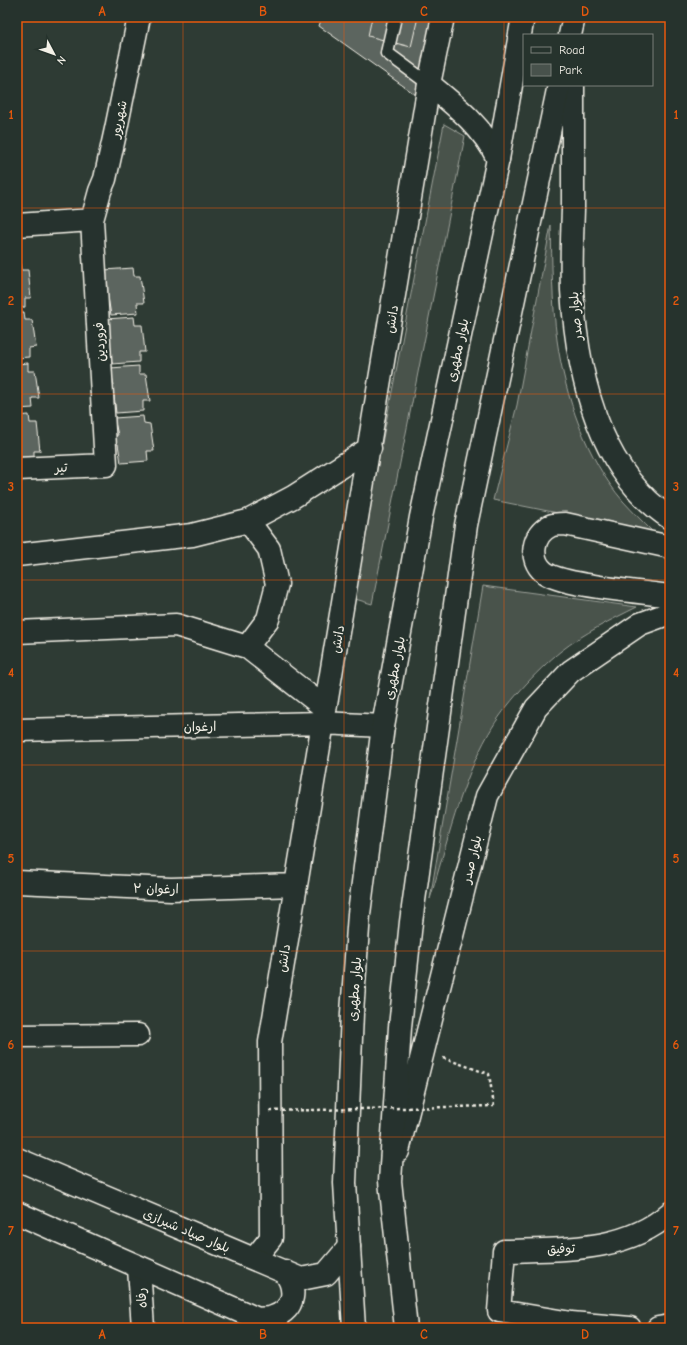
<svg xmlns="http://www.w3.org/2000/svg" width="687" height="1345" font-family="'Comic Neue','Playpen Sans Arabic',sans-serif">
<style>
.green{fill:#48524c;stroke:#9ea29a}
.building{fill:#5c655e;stroke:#f4f1e8}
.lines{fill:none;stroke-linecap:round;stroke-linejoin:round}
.service-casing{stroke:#f4f1e8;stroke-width:15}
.minor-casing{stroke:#f4f1e8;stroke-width:25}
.tertiary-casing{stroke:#f4f1e8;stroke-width:25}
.secondary-casing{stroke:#f4f1e8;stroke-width:25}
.trunk-casing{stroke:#f4f1e8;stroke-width:25}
.path{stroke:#f4f1e8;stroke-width:2.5;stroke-dasharray:3 3;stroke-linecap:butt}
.service{stroke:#26332d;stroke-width:12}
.minor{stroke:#26332d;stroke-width:22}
.tertiary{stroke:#26332d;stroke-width:22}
.secondary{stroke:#26332d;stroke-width:22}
.trunk{stroke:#26332d;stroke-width:22}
.path-bridge{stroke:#f4f1e8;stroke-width:2.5;stroke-dasharray:3 3;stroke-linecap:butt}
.grid{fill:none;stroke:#e8590c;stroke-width:1;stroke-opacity:0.55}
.labels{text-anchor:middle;stroke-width:4;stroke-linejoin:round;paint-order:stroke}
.street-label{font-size:13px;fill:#f4f1e8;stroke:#26332d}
.neatline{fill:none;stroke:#e8590c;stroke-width:1.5}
.grid-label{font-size:13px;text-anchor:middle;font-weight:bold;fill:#e8590c}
</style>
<rect width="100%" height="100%" fill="#2e3b34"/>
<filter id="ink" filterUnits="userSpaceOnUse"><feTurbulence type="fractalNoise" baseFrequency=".025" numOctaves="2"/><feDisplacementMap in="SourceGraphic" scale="8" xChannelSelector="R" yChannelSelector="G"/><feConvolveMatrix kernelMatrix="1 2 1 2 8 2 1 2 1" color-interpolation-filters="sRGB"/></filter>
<g filter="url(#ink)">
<path class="green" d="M 444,124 L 465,136 L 372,604 L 352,598 Z
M 551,225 C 552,263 552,302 557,340 C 565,396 586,458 623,501 C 633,512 643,522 653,532 L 493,500 L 517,405 Z
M 483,586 L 637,607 C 611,620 584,633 561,651 C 536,671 504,706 489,733 C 460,784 447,844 430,899 Z"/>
<path class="building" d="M 322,17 L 436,17 L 416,95 L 319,26 Z
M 372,17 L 418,17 L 411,47 L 368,36 Z
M 20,262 L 21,270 L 28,270 L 31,298 L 25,298 L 25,307 L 17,308 L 17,263 Z
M 133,268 L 134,276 L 140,276 L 144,303 L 137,303 L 138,313 L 111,315 L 108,297 L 100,297 L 100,288 L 108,287 L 104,270 Z
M 24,312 L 25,320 L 32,320 L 36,347 L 29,348 L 29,357 L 17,358 L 17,313 Z
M 134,317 L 135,325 L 142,325 L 145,352 L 139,352 L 139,362 L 112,364 L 106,319 Z
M 28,363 L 28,371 L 35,371 L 39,398 L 32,398 L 33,408 L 17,409 L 17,364 Z
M 139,366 L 139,374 L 146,374 L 150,401 L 143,401 L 143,411 L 116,413 L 114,395 L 106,394 L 106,386 L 114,385 L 110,368 Z
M 29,415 L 30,423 L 37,423 L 40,451 L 34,451 L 34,460 L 17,462 L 17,416 Z
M 143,416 L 144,423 L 150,424 L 154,451 L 147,451 L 148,461 L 121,463 L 118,444 L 110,444 L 110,436 L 118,435 L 114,418 Z"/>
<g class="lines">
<g class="service-casing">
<path id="service" d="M 395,17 L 387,53 L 429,84"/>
</g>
<g class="minor-casing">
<path id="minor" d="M 429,84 C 456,106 483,127 498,159
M 17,225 L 92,220
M 17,469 L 106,465 L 92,220 L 100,191 L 105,179 L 116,129 L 139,17
M 17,555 L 192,535 L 248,521 L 293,497 L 370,448
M 17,632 L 176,625 L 247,647 L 325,708
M 247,647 L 268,619 L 277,584 L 269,549 L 248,521
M 17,730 L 322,723 L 383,726
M 17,882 L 171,889 L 295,885
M 17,1036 L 138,1035
M 255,1258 L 271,1238 L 270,1042 L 429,84 L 443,17
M 139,1268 L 143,1328
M 630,1328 L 571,1323 L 499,1311 L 504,1251 C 560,1249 625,1253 670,1213
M 658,1328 L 670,1326"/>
</g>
<g class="tertiary-casing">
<path id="tertiary" d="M 17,1159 L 301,1279 L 326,1274 L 349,1247
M 17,1213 L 278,1328
M 257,1319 C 262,1318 268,1319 273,1317 C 296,1309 297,1288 284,1271"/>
</g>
<g class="secondary-casing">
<path id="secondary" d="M 573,85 C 573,126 573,168 573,209 C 572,236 571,263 572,290 C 577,372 597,470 670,518
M 670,547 L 565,524 C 561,524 554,524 550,526 C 533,534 528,559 544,572 C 561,586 644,592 670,596
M 398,1151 L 487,796 L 536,708 L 571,671 L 640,624 L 670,613"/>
</g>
<g class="trunk-casing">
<path id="trunk" d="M 570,35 L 574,17
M 354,1328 L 345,1183 L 352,1013 L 359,914 L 383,726 L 421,517 L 498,159 L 523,17
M 406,1328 L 390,1181 L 400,1027 L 411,922 L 466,525 L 559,85"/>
</g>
<path class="path" d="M 443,1058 L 489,1074 L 494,1106"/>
<use href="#service" class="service"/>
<use href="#minor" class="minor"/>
<use href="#tertiary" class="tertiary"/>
<use href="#secondary" class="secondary"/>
<use href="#trunk" class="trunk"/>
<path class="path-bridge" d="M 270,1111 L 494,1106"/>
</g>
</g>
<path class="grid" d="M 183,17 L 183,1328M 344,17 L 344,1328M 504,17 L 504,1328M 17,208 L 670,208M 17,394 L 670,394M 17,580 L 670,580M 17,765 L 670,765M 17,951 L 670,951M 17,1137 L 670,1137"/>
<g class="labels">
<g class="street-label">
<text transform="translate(118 119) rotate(-78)" y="5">شهریور</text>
<text transform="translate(575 316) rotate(-95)" y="5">بلوار صدر</text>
<text transform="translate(391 319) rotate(-81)" y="5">دانش</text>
<text transform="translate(99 342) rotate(-93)" y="5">فروردین</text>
<text transform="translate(457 350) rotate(-78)" y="5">بلوار مطهری</text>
<text transform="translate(61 467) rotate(-3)" y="5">تیر</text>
<text transform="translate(337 639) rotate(-80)" y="5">دانش</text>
<text transform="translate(394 668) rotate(-79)" y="5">بلوار مطهری</text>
<text transform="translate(200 726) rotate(-1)" y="5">ارغوان</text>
<text transform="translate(471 859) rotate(-76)" y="5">بلوار صدر</text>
<text transform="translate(156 888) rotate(1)" y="5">ارغوان ۲</text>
<text transform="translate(283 958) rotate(-81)" y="5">دانش</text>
<text transform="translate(354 989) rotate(-86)" y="5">بلوار مطهری</text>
<text transform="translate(187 1230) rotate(23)" y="5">بلوار صیاد شیرازی</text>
<text transform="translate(561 1248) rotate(-2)" y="5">توفیق</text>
<text transform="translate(141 1298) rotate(-94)" y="5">رفاه</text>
</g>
</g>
<rect width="687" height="1345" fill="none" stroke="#26332d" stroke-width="44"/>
<rect x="523" y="34" width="130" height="52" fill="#26332d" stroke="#787f78"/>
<rect x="531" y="47" width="20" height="6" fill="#26332d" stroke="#787f78"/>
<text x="559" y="54" font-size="12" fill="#f4f1e8">Road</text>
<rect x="531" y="64" width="20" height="12" fill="#48524c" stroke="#787f78"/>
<text x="559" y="74" font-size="12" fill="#f4f1e8">Park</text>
<g transform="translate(54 54) rotate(131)" stroke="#26332d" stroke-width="3" paint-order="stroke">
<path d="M0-3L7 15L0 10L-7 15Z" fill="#f4f1e8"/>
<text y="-6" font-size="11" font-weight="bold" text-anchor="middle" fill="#f4f1e8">N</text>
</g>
<rect x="22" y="22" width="643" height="1301" class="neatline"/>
<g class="grid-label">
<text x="102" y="16">A</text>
<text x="263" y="16">B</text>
<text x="424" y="16">C</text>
<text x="585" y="16">D</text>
<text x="11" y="119">1</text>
<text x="676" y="119">1</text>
<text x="11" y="305">2</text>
<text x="676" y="305">2</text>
<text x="11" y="491">3</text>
<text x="676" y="491">3</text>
<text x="11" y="677">4</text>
<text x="676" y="677">4</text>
<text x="11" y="863">5</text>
<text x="676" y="863">5</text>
<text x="11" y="1049">6</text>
<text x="676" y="1049">6</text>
<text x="11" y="1235">7</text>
<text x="676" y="1235">7</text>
<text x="102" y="1339">A</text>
<text x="263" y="1339">B</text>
<text x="424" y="1339">C</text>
<text x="585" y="1339">D</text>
</g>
</svg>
